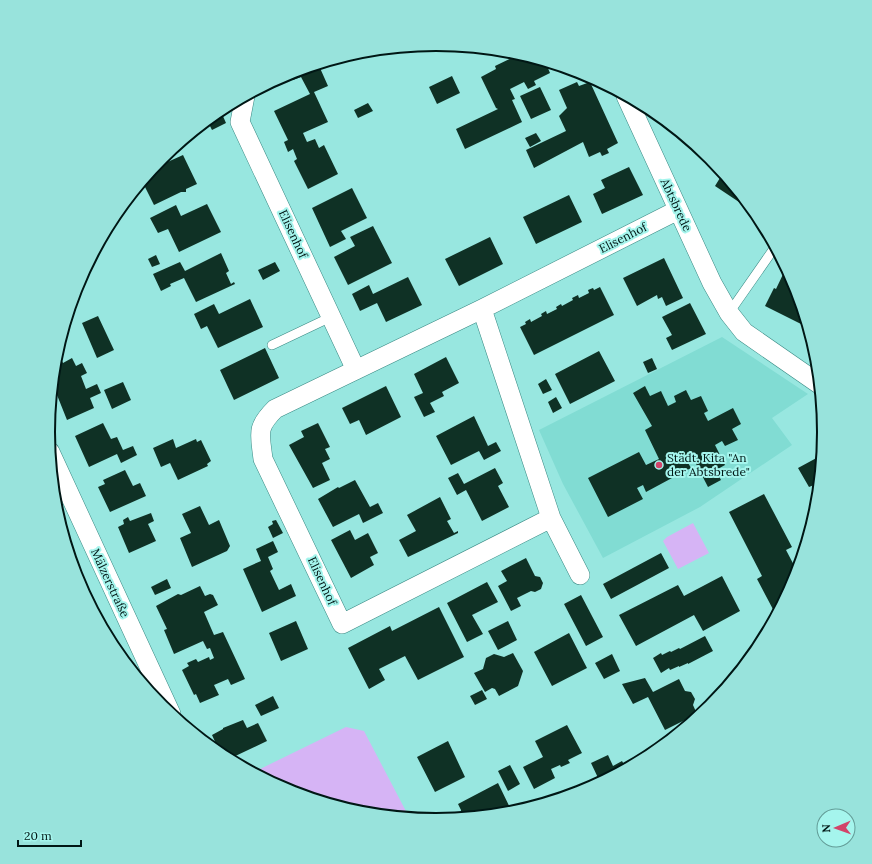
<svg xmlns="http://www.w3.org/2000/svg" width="872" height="864" font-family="Lora,serif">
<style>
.built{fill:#81dcd3}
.green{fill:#d6b4f5}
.building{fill:#0f3125}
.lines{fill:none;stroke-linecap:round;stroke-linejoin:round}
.lane-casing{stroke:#388983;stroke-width:10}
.street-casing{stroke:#388983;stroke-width:20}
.lane{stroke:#fff;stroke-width:9}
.street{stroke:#fff;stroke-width:19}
.poi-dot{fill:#d2446a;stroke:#a5f5ed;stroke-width:1.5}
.labels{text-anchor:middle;stroke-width:4;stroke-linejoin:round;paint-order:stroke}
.street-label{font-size:12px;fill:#001715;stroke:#a5f5ed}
.poi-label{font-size:12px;fill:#001715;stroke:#a5f5ed;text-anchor:start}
.rim{fill:none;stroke:#001715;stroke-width:2}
</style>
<rect width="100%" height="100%" fill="#98e7e0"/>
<path class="built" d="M 722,337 L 808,394 L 772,418 L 792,445 L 700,507 L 603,558 L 563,484 L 539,430 Z"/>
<path class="green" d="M 693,523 L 709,553 L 678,569 L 663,541 L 667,537 Z
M 346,727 L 364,731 L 409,817 C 393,816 375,816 359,812 C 338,807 267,788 258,770 Z"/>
<path class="building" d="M 520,54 L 537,59 L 539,63 L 545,61 L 550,73 L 534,81 L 536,85 L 528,89 L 524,82 L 510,89 L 515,99 L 512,100 L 522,122 L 465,149 L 456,129 L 498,109 L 496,108 L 481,77 L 496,69 L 495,66 Z
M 331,60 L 330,64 L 320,68 L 328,86 L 314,92 L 328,122 L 303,133 L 307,142 L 315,139 L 319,148 L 324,145 L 338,174 L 308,189 L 294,161 L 297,159 L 293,149 L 288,152 L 284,142 L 288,140 L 274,111 L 310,94 L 301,77 L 293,80 L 290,79 L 287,74 Z
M 452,76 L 460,93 L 437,104 L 429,87 Z
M 577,82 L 579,86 L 590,82 L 618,143 L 607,149 L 609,153 L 602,156 L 600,152 L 589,157 L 583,142 L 534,168 L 526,150 L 566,131 L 559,116 L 567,108 L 559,90 Z
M 540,87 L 551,110 L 531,119 L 520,96 Z
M 368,103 L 373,111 L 358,118 L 354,110 Z
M 653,110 L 664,120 L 665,120 L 658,122 Z
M 222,114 L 226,123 L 212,130 L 207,120 L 213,115 L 215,118 Z
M 536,133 L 541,141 L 530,147 L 525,138 Z
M 183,155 L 197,184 L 186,189 L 186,192 L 181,192 L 154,205 L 142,181 L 152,169 Z
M 629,167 L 643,195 L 602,214 L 593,194 L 605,188 L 601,180 Z
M 723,173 L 754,211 L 754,212 L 715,186 Z
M 352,188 L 367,218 L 341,231 L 346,239 L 330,247 L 312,208 Z
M 569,195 L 582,222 L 536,244 L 523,217 Z
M 207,204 L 221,232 L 179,252 L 168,229 L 158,233 L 150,218 L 176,205 L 181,216 Z
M 373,226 L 392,263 L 348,285 L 334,257 L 355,246 L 350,237 Z
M 490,237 L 503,264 L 459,286 L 445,259 Z
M 221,253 L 229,271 L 226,273 L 231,284 L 234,282 L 235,284 L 196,302 L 184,278 L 170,284 L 171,286 L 161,291 L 153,274 L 180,262 L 185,271 Z
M 156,255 L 160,264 L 152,267 L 148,259 Z
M 664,258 L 683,298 L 666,306 L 662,297 L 658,299 L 657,295 L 637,306 L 623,278 Z
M 275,262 L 280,271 L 263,280 L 258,270 Z
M 786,268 L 795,284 L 805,317 L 801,324 L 765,306 L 774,288 L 776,289 Z
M 408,277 L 422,305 L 386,322 L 377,303 L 360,311 L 352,294 L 369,285 L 373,294 Z
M 600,287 L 614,315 L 534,355 L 520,327 L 526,324 L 525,322 L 530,319 L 531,322 L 542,316 L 541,314 L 546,311 L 547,314 L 557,309 L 556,307 L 561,304 L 562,306 L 573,300 L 572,298 L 578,295 L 579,298 L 589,293 L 588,290 L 593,288 L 594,290 Z
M 250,299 L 263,327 L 218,348 L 207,326 L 201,329 L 194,314 L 214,304 L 219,314 Z
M 690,303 L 706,334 L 672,350 L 666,338 L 672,335 L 662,317 Z
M 98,316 L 114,350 L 97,358 L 82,323 Z
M 64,328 L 67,334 L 63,336 L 66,343 L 58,346 Z
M 265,348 L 279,378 L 234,400 L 220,370 Z
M 599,351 L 615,381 L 570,404 L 555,374 Z
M 446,357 L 459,383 L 442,392 L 444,396 L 430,403 L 435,412 L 424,417 L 414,397 L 423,393 L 414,374 Z
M 72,358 L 76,366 L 82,363 L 87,373 L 81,376 L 86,389 L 97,384 L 101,393 L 90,398 L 94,408 L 67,420 L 53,385 L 55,362 L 61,359 L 63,363 Z
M 652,358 L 657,369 L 648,373 L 643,362 Z
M 546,379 L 552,390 L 543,394 L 538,384 Z
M 123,382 L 131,400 L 112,409 L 104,390 Z
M 386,386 L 401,417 L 366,435 L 359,420 L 350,424 L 342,408 Z
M 645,386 L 650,396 L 661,391 L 668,406 L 676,402 L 674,396 L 686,390 L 691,400 L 701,396 L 708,411 L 704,413 L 708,421 L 733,408 L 741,424 L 732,429 L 738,440 L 725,446 L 722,441 L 715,445 L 725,465 L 716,470 L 721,480 L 708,487 L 693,458 L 687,461 L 691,468 L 672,478 L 646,492 L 643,485 L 637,488 L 643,499 L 608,517 L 588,478 L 639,452 L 646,465 L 659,459 L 645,430 L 652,426 L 633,393 Z
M 556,397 L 562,408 L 553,413 L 548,402 Z
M 474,416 L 488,446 L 496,442 L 501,451 L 484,460 L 479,451 L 451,465 L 436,436 Z
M 103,423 L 111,439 L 117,437 L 123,450 L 133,446 L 137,455 L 121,463 L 117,454 L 89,467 L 75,436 Z
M 318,423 L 330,447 L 325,449 L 330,459 L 322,463 L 330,480 L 313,488 L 289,445 L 304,437 L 301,431 Z
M 173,439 L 176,448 L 196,439 L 197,442 L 201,440 L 211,461 L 207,464 L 208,466 L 178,480 L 170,463 L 161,467 L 153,448 Z
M 822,455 L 819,479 L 818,493 L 814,485 L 809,487 L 798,468 Z
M 495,468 L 503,483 L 498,486 L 509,507 L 482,521 L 466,490 L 457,495 L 448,478 L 458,473 L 464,484 Z
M 125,470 L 133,486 L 140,483 L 146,496 L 110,512 L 98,487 L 105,484 L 103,480 Z
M 355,480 L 370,507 L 378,503 L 383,513 L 363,523 L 359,514 L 333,527 L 318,499 L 338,487 L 339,488 Z
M 764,494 L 792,547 L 786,550 L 797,571 L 794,581 L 776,615 L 757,579 L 762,576 L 729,512 Z
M 440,497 L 451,519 L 447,521 L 454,533 L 458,531 L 458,533 L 408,557 L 399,540 L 416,531 L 407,515 Z
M 200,506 L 209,525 L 219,520 L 230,546 L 227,551 L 192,567 L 180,538 L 191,533 L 182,514 Z
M 151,513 L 154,521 L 148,524 L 156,541 L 129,553 L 118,527 L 124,524 L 123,520 L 128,517 L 130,521 Z
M 276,520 L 283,533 L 273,538 L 268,527 L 273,524 L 272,521 Z
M 350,530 L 355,540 L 368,533 L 378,553 L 370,557 L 374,565 L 351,578 L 331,540 Z
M 273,541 L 278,552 L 268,557 L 273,569 L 270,571 L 279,590 L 291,584 L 296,596 L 262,612 L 243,569 L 261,561 L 256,549 Z
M 661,553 L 669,568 L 611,599 L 603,584 Z
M 526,558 L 535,576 L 540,577 L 543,583 L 541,589 L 535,592 L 531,591 L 517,598 L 521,606 L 511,611 L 498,586 L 507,581 L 501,571 Z
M 722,576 L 740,611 L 703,631 L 694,615 L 636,646 L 619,615 L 678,585 L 684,596 Z
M 167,579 L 171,588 L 155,595 L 151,587 Z
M 487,582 L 498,602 L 472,615 L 483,634 L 467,642 L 447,603 Z
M 200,586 L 205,596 L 210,594 L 213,595 L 218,605 L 204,612 L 214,635 L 223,632 L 245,679 L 231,685 L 228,679 L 214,685 L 219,695 L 200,703 L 196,694 L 194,695 L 182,670 L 189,666 L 187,663 L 196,659 L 198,662 L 209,657 L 210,660 L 214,658 L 210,648 L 207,649 L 203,641 L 174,654 L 164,630 L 167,629 L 156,606 L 178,594 L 181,595 Z
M 581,595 L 603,637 L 586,646 L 564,604 Z
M 439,607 L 464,657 L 418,680 L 405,656 L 379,669 L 385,680 L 369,689 L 348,648 L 390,626 L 392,631 Z
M 296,621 L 308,649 L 281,661 L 269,633 Z
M 508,621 L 517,640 L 498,650 L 488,631 Z
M 569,633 L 587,668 L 552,686 L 534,652 Z
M 705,636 L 713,651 L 688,664 L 688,663 L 679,667 L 679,666 L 670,670 L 669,668 L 661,673 L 653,658 L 661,653 L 662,655 L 670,651 L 671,652 L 679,648 L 680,649 Z
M 513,653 L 523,671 L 518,686 L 499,696 L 495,689 L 492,688 L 485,692 L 474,673 L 483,669 L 486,658 L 494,654 L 504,657 Z
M 612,654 L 620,671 L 604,679 L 595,663 Z
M 645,678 L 653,692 L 679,679 L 685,691 L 691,692 L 695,699 L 693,705 L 697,714 L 665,730 L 648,697 L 633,704 L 622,684 Z
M 482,690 L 487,699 L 475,705 L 470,696 Z
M 273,696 L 279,708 L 261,716 L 255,705 Z
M 243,720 L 247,728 L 258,723 L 267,741 L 229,759 L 221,755 L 212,735 L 223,729 L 223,728 Z
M 567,725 L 582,753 L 568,760 L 570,763 L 561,767 L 560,765 L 551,769 L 555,778 L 534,789 L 523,767 L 543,757 L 535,741 Z
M 448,741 L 465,777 L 435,792 L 417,757 Z
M 608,755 L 613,766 L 622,761 L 626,768 L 600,782 L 591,763 Z
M 510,765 L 520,784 L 508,791 L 498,771 Z
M 498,783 L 512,812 L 460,818 L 461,810 L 458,804 Z"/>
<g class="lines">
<g class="lane-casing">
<path id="lane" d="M 729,313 L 775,247
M 272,345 L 331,317"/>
</g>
<g class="street-casing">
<path id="street" d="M 245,96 L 240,122 L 356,370
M 626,96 L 712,283 L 729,313 L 744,332 L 819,384
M 482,309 L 551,518 L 580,575
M 50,452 L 171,714
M 551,518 L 342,624 L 263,459 C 260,433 256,428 275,409 L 482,309 L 678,210"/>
</g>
<use href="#lane" class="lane"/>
<use href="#street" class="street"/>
</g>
<circle class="poi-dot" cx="659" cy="465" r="4"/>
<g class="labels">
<g class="street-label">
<text transform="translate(676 205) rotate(65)" y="4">Abtsbrede</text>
<text transform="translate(293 234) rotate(65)" y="4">Elisenhof</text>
<text transform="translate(623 238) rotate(-27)" y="4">Elisenhof</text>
<text transform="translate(322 581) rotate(65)" y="4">Elisenhof</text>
<text transform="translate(110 583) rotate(65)" y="4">Mälzerstraße</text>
</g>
<g class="poi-label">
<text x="667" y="462">Städt. Kita "An<tspan x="667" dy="14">der Abtsbrede"</tspan></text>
</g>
</g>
<path d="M0 0H872V864H0ZM55 432a381 381 0 1 1 762 0a381 381 0 1 1-762 0Z" fill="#98e3dc" fill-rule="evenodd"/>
<path class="rim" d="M55 432a381 381 0 1 1 762 0a381 381 0 1 1-762 0Z"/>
<g transform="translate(836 828) rotate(268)"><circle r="19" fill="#a5f5ed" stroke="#639c97"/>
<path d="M0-3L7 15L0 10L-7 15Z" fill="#d2446a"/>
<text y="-6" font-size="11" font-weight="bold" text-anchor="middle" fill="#001715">N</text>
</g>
<path d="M18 840v6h63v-6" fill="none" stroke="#001715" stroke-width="2"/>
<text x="24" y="840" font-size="12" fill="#001715" stroke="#a5f5ed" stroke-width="3" paint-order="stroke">20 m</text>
</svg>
